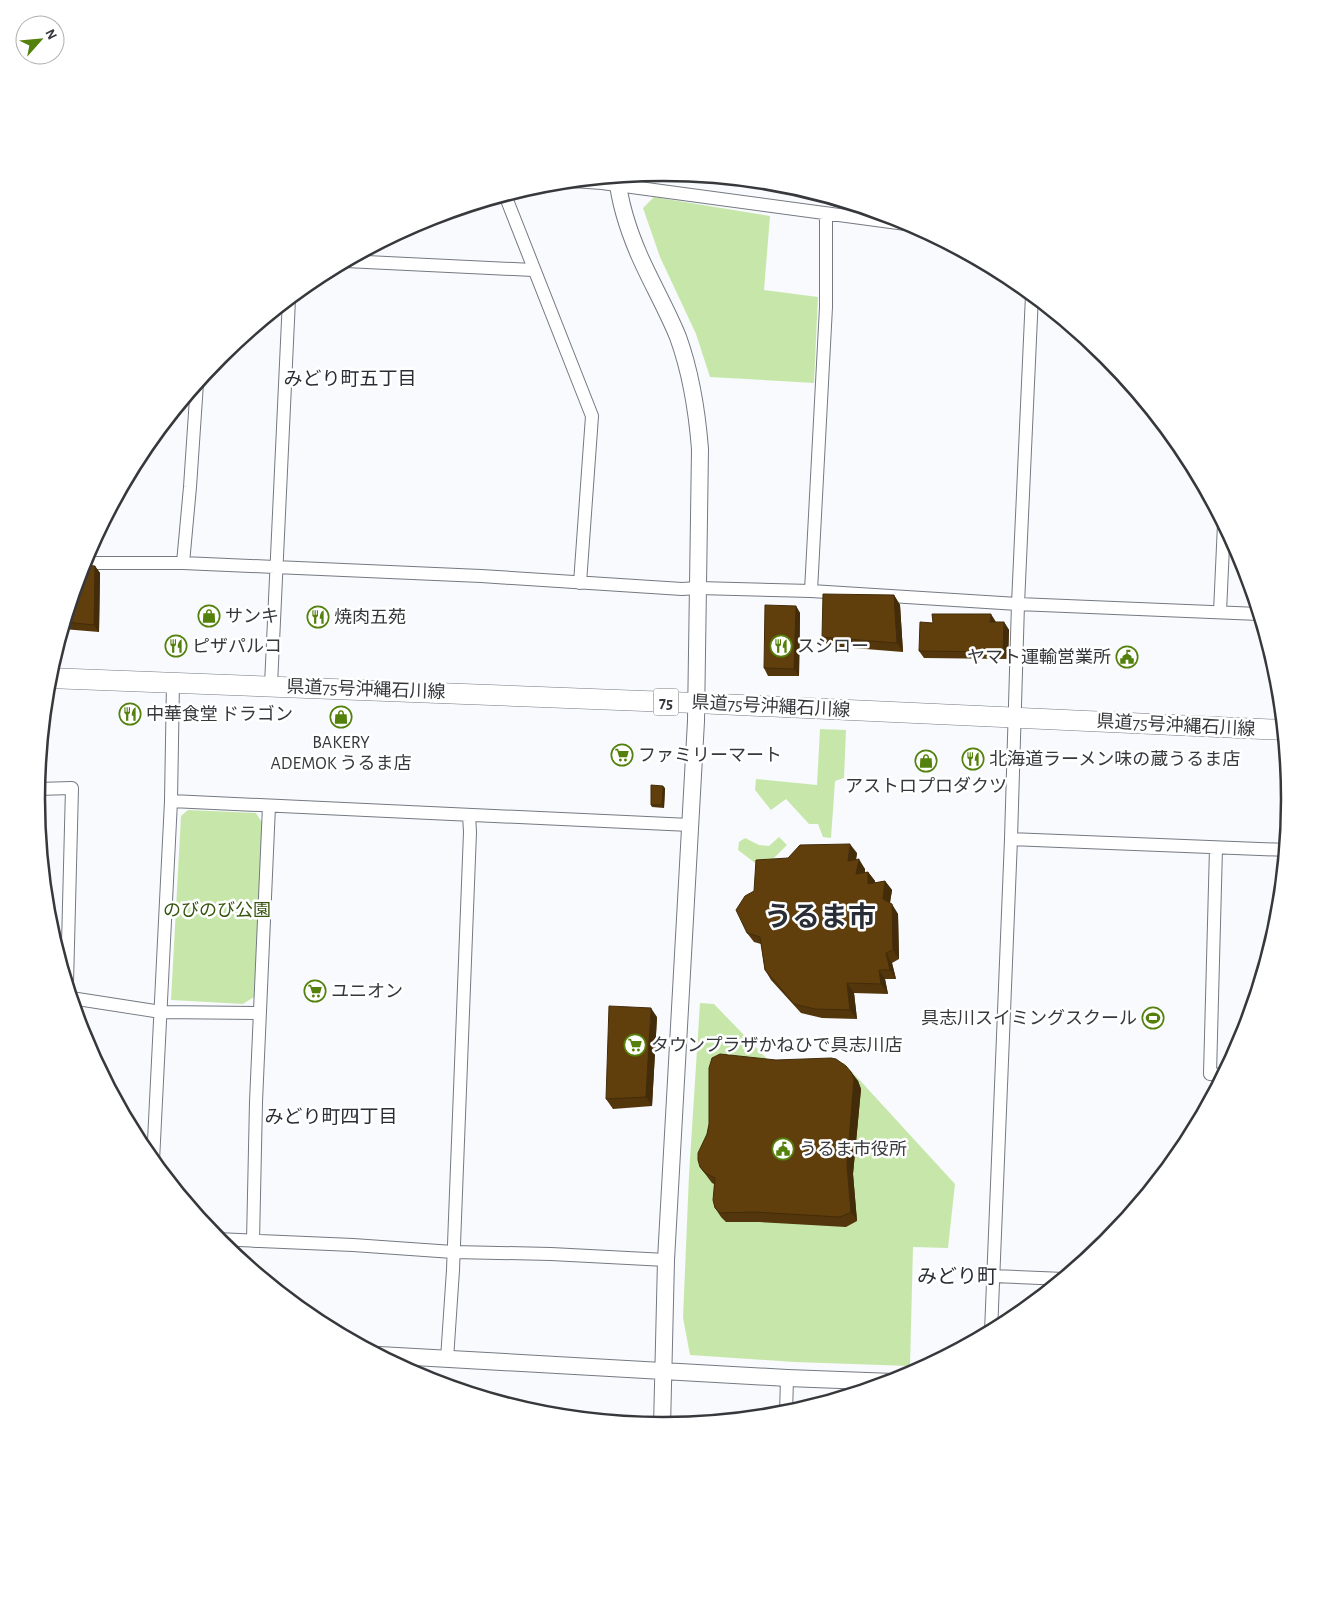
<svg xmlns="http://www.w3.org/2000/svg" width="1327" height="1599" font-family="'Alegreya Sans','Noto Sans JP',sans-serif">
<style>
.green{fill:#c7e7aa}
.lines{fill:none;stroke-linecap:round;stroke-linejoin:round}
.minor-casing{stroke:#747982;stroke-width:14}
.tertiary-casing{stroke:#747982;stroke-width:18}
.primary-casing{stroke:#747982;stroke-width:21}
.minor{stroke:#fff;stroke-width:12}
.tertiary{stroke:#fff;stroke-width:16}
.primary{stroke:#fff;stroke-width:20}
.wall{fill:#53360b}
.shaded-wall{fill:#432c09}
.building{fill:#603f0d;stroke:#432c09}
.labels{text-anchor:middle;stroke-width:5;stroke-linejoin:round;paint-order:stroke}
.shield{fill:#fff;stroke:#727476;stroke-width:1}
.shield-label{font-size:16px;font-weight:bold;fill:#36383c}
.poi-label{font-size:18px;fill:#36383c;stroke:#fff;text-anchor:start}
.street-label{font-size:18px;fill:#36383c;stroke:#fff}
.park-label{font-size:18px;fill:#375510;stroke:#fff}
.neighbourhood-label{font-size:19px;fill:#292d35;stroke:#fff}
.quarter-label{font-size:20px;fill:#292d35;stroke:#fff}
.town-label{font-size:28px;font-weight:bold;fill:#292d35;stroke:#fff}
.rim{fill:none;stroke:#36383c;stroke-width:2.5}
</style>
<rect width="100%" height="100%" fill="#f8fafe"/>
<path class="green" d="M 654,197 L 770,216 L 764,290 L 818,297 L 814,383 L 710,377 L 696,334 L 660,257 L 643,208 Z
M 820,729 L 846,730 L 844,778 L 835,781 L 831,838 L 823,837 L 818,824 L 809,824 L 786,799 L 771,810 L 755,790 L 756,779 L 817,785 Z
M 188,810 L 256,813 L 263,824 L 254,997 L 243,1004 L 171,1000 L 181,816 Z
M 779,837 L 787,845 L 763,869 L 738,850 L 739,842 L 745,838 L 759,845 L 769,846 Z
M 700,1003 L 714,1004 L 769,1061 L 844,1063 L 955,1184 L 948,1248 L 913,1247 L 910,1366 L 794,1362 L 690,1355 L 683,1318 L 689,1175 Z"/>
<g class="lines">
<g class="minor-casing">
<path id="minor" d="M 573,181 L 602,183 L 913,225
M 505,195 L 592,416 L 580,583
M 346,261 L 533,270
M 83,563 L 183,563 L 275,567 L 481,576 L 682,589 L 698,588 L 811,591 L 1018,604 L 1259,614
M 183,563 L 190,487 L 197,383
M 811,591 L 826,307 L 826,214
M 1220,612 L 1224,524
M 271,685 L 289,299
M 37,789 L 72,788 L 67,983
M 171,801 L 690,825
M 1011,839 L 1286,850
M 1216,848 L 1210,1074 L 1224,1075
M 71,998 L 161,1012 L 260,1013
M 153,1161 L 171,801 L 173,682
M 217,1239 L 353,1245 L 453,1252 L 551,1254 L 666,1260
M 253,1241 L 256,1102 L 269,806
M 993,1276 L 1064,1279
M 991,1332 L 1011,839 L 1018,604 L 1032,295
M 447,1359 L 453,1270 L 470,832 L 469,815
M 786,1414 L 787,1378"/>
</g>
<g class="tertiary-casing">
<path id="tertiary" d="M 617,177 C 620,205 629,232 640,257 C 652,284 667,310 678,337 C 691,373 697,411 700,449 L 696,721 L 666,1260 L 662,1427
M 379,1355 L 787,1378 L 894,1382"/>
</g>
<g class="primary-casing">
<path id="primary" d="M 48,678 L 696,703 L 1284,730"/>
</g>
<use href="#minor" class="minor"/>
<use href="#tertiary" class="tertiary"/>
<use href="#primary" class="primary"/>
</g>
<path class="wall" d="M 82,565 L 95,566 L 100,573 L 99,632 L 63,629 Z
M 894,595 L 900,605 L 903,652 L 828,646 L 822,637 Z
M 796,606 L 800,613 L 799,676 L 768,676 L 764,668 Z
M 996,622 L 1004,622 L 1009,630 L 1008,659 L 924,658 L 919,651 L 933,623 Z
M 665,788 L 664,808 L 652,807 L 651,805 Z
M 857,853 L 856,860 L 865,869 L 865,873 L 868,872 L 875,881 L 875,883 L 885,881 L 892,890 L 890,903 L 898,914 L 899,959 L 892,963 L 896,979 L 885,979 L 888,994 L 854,993 L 857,1019 L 822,1018 L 801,1013 L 771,980 L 765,970 L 761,944 L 754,942 L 747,933 L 754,891 L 788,858 Z
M 657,1017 L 652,1106 L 613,1109 L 606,1099 Z
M 851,1072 L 858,1081 L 861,1089 L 853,1174 L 857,1221 L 846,1227 L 759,1222 L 726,1222 L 721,1217 L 715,1208 L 714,1184 L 712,1183 L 700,1167 L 709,1124 Z"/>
<path class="shaded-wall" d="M 95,566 L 100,573 L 99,632 L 94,625 Z
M 894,595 L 900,605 L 903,652 L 897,643 Z
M 796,606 L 800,613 L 799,676 L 794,669 Z
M 991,614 L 996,622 L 995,629 L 990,622 Z
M 1004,622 L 1009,630 L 1008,659 L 1003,652 Z
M 663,786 L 665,788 L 664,808 L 662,805 Z
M 850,844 L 857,853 L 854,871 L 848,861 Z
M 859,859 L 865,869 L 863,884 L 856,874 Z
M 868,872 L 875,881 L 874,893 L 868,884 Z
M 885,881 L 892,890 L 889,908 L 883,899 Z
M 892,904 L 898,914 L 899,959 L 893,950 Z
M 886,953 L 892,963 L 896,979 L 890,970 Z
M 879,970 L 885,979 L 888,994 L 881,984 Z
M 847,983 L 854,993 L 857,1019 L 850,1010 Z
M 651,1008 L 657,1017 L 652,1106 L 646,1097 Z
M 851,1072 L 858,1081 L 861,1089 L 853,1174 L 857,1221 L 851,1212 L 847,1165 Z"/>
<path class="building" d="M 82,565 L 95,566 L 94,625 L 65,622 Z
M 823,594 L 894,595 L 897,643 L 822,637 Z
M 765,605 L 796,606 L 794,669 L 764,668 Z
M 932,614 L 991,614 L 990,622 L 1004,622 L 1003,652 L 919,651 L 920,622 L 933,623 Z
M 651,785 L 663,786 L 662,805 L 651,805 Z
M 850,844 L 848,861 L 859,859 L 856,874 L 868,872 L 868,884 L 885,881 L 883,899 L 892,904 L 893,950 L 886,953 L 890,970 L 879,970 L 881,984 L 847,983 L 850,1010 L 815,1009 L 794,1004 L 765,970 L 760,937 L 747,933 L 736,910 L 745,896 L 754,891 L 756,860 L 788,858 L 800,845 Z
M 609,1006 L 651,1008 L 646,1097 L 606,1099 Z
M 720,1054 L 776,1060 L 831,1058 L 836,1059 L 846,1066 L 851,1072 L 854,1079 L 847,1165 L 851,1212 L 840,1217 L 753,1212 L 720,1213 L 715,1208 L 713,1200 L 715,1178 L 705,1173 L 700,1167 L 698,1160 L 698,1153 L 707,1134 L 709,1124 L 709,1068 L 712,1058 Z"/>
<defs>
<g id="shop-ring" transform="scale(1.125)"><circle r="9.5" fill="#fff" stroke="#53810c" stroke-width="1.5"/><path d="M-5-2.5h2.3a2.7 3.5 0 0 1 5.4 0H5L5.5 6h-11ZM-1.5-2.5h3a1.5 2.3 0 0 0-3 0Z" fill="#53810c"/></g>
<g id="restaurant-ring" transform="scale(1.125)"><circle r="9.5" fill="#fff" stroke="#53810c" stroke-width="1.5"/><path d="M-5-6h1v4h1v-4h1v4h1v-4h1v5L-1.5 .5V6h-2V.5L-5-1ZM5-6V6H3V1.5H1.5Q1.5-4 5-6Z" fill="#53810c"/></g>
<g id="civic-ring" transform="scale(1.125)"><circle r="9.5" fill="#fff" stroke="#53810c" stroke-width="1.5"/><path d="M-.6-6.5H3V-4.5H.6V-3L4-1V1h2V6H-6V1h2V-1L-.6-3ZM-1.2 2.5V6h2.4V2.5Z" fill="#53810c"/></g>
<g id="supermarket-ring" transform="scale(1.125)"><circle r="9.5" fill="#fff" stroke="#53810c" stroke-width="1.5"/><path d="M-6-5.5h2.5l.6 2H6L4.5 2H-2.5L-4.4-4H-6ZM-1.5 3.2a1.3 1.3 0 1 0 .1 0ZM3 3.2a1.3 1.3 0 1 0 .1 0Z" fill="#53810c"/></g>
<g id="stadium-ring" transform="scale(1.125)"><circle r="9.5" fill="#fff" stroke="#53810c" stroke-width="1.5"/><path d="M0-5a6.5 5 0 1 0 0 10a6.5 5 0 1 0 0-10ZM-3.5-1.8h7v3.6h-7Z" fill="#53810c"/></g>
</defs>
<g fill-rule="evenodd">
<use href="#shop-ring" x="209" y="616"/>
<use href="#restaurant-ring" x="318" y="617"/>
<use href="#restaurant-ring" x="176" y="646"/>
<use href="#restaurant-ring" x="781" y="646"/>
<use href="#civic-ring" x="1127" y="657"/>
<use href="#restaurant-ring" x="130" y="714"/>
<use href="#shop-ring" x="341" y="717"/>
<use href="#supermarket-ring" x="622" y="755"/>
<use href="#restaurant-ring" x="973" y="759"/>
<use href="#shop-ring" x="926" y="761"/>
<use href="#supermarket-ring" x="315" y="991"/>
<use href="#stadium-ring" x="1153" y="1018"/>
<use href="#supermarket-ring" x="635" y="1045"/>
<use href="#civic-ring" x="783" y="1149"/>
</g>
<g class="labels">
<rect class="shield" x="653.5" y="688.5" width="25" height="27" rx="4"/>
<g class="shield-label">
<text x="666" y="708">75</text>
</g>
<g class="poi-label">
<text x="225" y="622">サンキ</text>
<text x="334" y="623">焼肉五苑</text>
<text x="192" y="652">ピザパルコ</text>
<text x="797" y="652">スシロー</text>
<text x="1111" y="663" text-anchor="end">ヤマト運輸営業所</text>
<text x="146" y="720">中華食堂 ドラゴン</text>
<text x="341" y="748" text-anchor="middle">BAKERY<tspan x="341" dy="21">ADEMOK うるま店</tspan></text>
<text x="638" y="761">ファミリーマート</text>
<text x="989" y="765">北海道ラーメン味の蔵うるま店</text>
<text x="926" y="792" text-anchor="middle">アストロプロダクツ</text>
<text x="331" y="997">ユニオン</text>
<text x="1137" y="1024" text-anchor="end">具志川スイミングスクール</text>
<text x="651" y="1051">タウンプラザかねひで具志川店</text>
<text x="799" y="1155">うるま市役所</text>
</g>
<g class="street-label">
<text transform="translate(366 689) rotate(2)" y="6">県道75号沖縄石川線</text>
<text transform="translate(771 706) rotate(3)" y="6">県道75号沖縄石川線</text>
<text transform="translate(1176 725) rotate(3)" y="6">県道75号沖縄石川線</text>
</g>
<g class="park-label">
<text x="217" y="916">のびのび公園</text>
</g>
<g class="neighbourhood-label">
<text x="350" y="385">みどり町五丁目</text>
<text x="331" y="1123">みどり町四丁目</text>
</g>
<g class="quarter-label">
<text x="957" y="1283">みどり町</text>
</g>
<g class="town-label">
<text x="820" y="926">うるま市</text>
</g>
</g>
<path d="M0 0H1327V1599H0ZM45 799a618 618 0 1 1 1236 0a618 618 0 1 1-1236 0Z" fill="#fff" fill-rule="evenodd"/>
<path class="rim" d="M45 799a618 618 0 1 1 1236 0a618 618 0 1 1-1236 0Z"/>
<g transform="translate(40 40) rotate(63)"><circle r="24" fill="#ffffff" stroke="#afafb1"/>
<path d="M0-4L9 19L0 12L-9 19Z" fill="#53810c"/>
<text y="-8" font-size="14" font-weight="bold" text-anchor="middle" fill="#36383c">N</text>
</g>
</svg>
